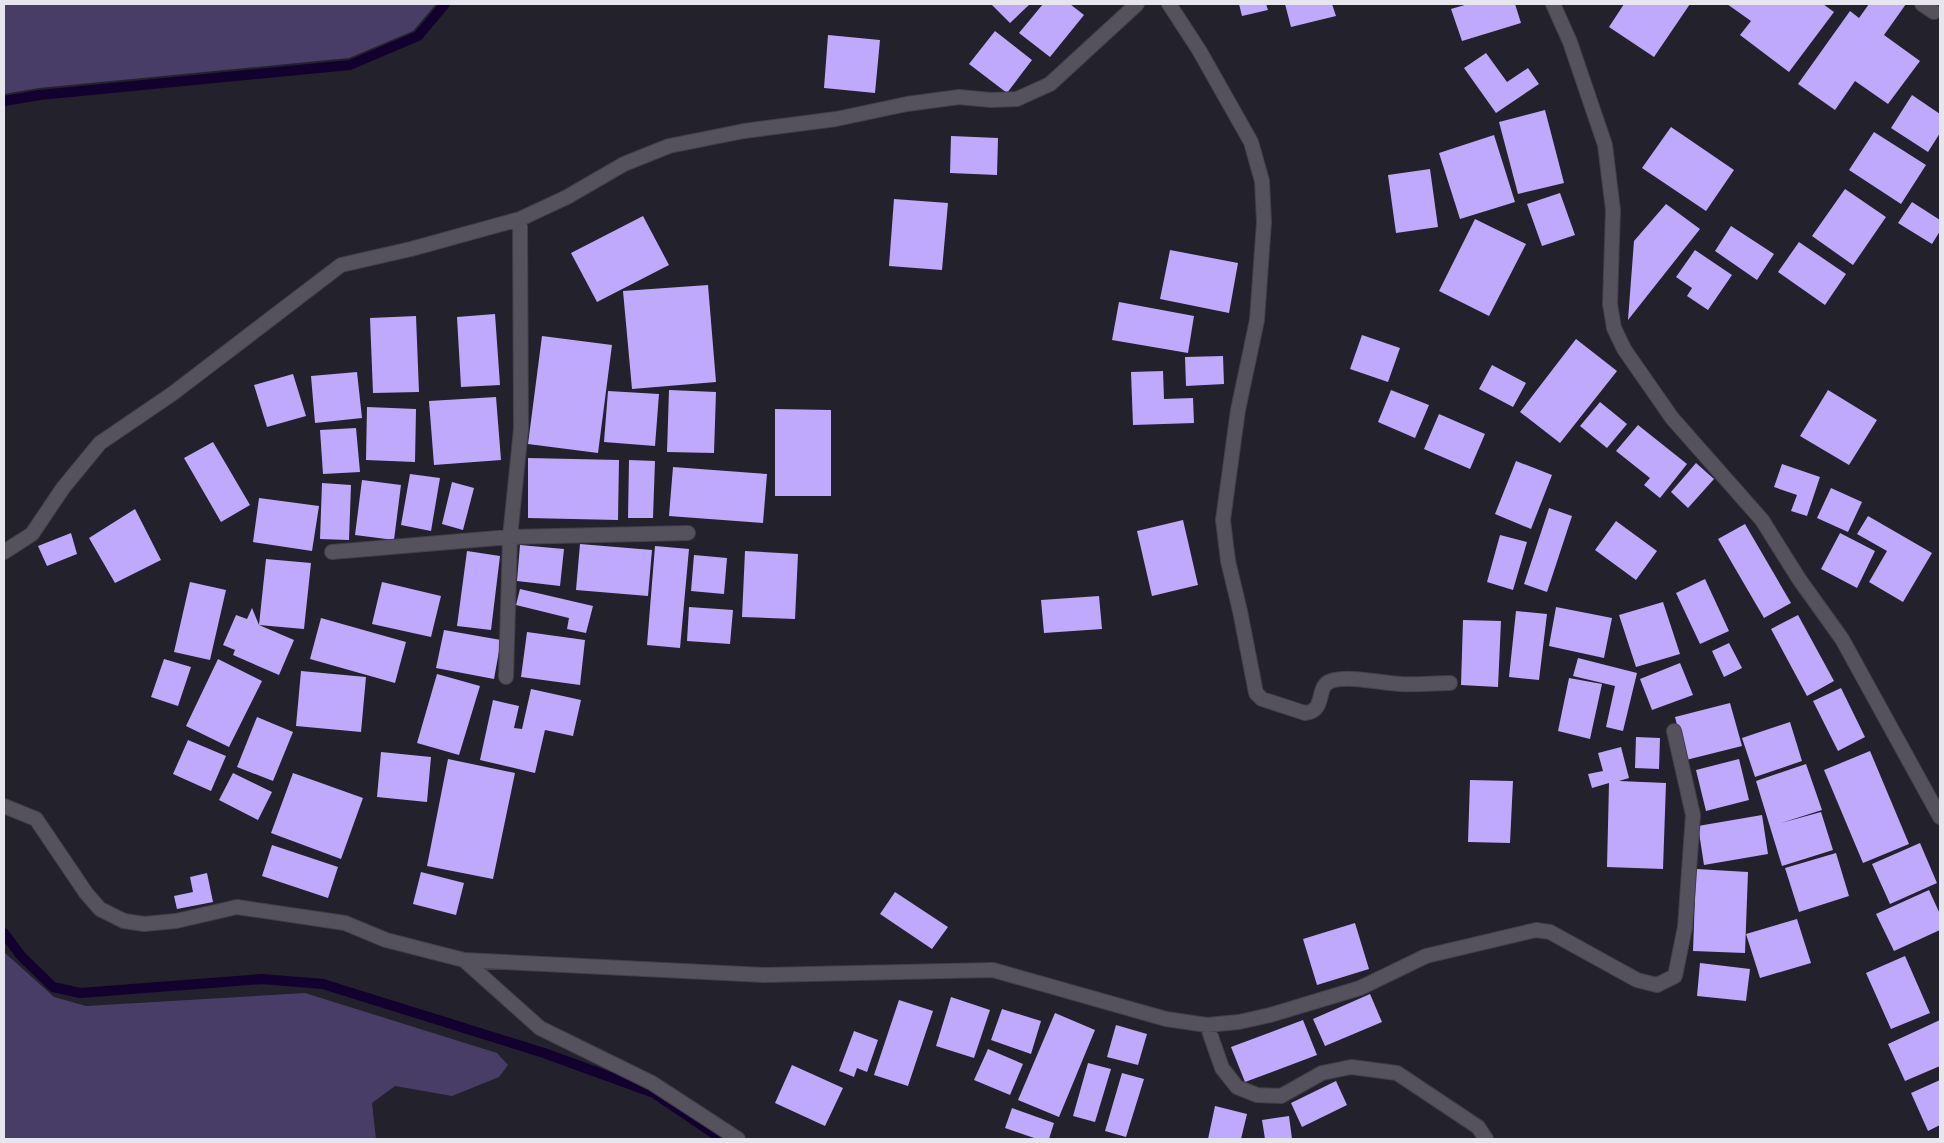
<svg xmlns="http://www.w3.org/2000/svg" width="1944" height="1143" font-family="'Titillium Web',sans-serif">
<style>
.green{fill:#483d67}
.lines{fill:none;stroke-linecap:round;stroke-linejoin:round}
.stream{stroke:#12002e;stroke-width:10}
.building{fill:#bfa9fd}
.minor-casing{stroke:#413f48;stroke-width:16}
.tertiary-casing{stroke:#413f48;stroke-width:16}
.minor{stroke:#55525e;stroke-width:14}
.tertiary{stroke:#55525e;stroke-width:14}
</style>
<rect width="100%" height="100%" fill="#23212c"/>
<path class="green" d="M 4,4 L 436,4 L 413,31 L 349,58 L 39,88 L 4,94 Z
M 4,952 L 54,997 L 86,1006 L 305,993 L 497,1053 L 508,1065 L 499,1077 L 452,1096 L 395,1086 L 372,1103 L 376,1139 L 4,1139 Z"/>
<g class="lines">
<path class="stream" d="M 4,101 L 40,95 L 350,65 L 418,36 L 445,4
M 4,933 L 21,956 L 53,987 L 80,993 L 262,979 L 323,984 L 544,1053 L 654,1093 L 722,1139"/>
</g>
<path class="building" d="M 991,4 L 1030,4 L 1010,23 Z
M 1043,4 L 1070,4 L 1084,15 L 1050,57 L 1019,33 Z
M 1239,4 L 1266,4 L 1268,10 L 1242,16 Z
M 1285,4 L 1332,4 L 1336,16 L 1291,27 Z
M 1468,4 L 1515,4 L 1521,23 L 1462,41 L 1451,9 Z
M 1624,4 L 1690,4 L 1654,57 L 1609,27 Z
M 1727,4 L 1823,4 L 1834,12 L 1789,72 L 1740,35 L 1751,21 Z
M 1869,4 L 1906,4 L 1884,35 L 1920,61 L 1888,104 L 1855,81 L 1835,110 L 1798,84 L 1850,11 L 1859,18 Z
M 995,31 L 1032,60 L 1007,93 L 969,64 Z
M 828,35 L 880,40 L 875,93 L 824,88 Z
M 1486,53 L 1507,82 L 1528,68 L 1539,84 L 1496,113 L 1464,68 Z
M 1912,95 L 1940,114 L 1940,133 L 1928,152 L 1891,128 Z
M 1545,110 L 1564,183 L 1518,194 L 1499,122 Z
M 1671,127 L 1734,170 L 1706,211 L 1642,168 Z
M 1874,132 L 1926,165 L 1901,204 L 1849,170 Z
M 1494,135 L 1515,202 L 1460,219 L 1439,153 Z
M 951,136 L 998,138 L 997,175 L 950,173 Z
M 1430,169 L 1438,227 L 1396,233 L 1388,175 Z
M 1845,189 L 1886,217 L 1853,265 L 1812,236 Z
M 1560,193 L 1575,235 L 1542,246 L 1527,204 Z
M 894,199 L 948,203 L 942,270 L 889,266 Z
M 1912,202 L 1940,220 L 1940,231 L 1932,244 L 1898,223 Z
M 1666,204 L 1700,229 L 1628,320 L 1634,241 Z
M 643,216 L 669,265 L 597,302 L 571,253 Z
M 1475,219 L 1526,244 L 1489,316 L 1439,291 Z
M 1731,226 L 1774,254 L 1757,280 L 1715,251 Z
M 1799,242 L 1846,274 L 1825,305 L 1778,272 Z
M 1170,250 L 1238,263 L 1229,313 L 1160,299 Z
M 1695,250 L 1732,275 L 1708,310 L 1687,296 L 1692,288 L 1676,277 Z
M 708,285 L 716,382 L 632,389 L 623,291 Z
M 1119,302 L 1194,316 L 1188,353 L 1112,340 Z
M 495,314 L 500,385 L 461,387 L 457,317 Z
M 416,316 L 419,392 L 373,393 L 370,318 Z
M 1362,335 L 1400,348 L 1388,382 L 1350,369 Z
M 542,336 L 612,345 L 598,453 L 528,444 Z
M 1576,339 L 1617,371 L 1560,443 L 1520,412 Z
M 1223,356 L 1224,384 L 1186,386 L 1185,357 Z
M 1492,365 L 1526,383 L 1513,407 L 1479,389 Z
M 1163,371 L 1164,399 L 1193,398 L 1194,423 L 1133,425 L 1131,372 Z
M 357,372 L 362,418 L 315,423 L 311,376 Z
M 293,374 L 306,416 L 267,427 L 254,385 Z
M 669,390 L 716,392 L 714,453 L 667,452 Z
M 1391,390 L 1429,405 L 1415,438 L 1378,422 Z
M 1828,390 L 1877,420 L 1849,465 L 1800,436 Z
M 608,391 L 659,394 L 655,446 L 604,442 Z
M 496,397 L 501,460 L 434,465 L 429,401 Z
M 1600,402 L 1627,424 L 1607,448 L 1580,426 Z
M 367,407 L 416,409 L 415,462 L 366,460 Z
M 775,409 L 831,410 L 831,496 L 775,496 Z
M 1439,414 L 1485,434 L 1470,469 L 1424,449 Z
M 1638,425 L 1687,464 L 1660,498 L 1644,485 L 1650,478 L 1616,451 Z
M 356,428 L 360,472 L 323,474 L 320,430 Z
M 213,442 L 250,505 L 221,522 L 184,458 Z
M 528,458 L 619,460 L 618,520 L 528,518 Z
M 629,460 L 655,461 L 653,518 L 628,518 Z
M 1516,461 L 1552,475 L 1531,529 L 1495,514 Z
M 1696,463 L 1714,479 L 1688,508 L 1671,492 Z
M 1782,464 L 1820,477 L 1807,516 L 1791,511 L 1797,495 L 1774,487 Z
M 673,467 L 767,474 L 763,523 L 669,516 Z
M 410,474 L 440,478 L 431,531 L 401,525 Z
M 362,480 L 401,485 L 394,540 L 355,535 Z
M 452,482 L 474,488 L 463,530 L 442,524 Z
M 322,483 L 351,485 L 349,540 L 320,539 Z
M 1831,488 L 1862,502 L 1848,532 L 1817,518 Z
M 259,498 L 319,506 L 312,551 L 253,542 Z
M 1549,508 L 1572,516 L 1547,592 L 1524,584 Z
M 135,509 L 161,560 L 115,583 L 89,538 Z
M 1868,516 L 1932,553 L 1903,602 L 1869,582 L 1887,551 L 1857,534 Z
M 1183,520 L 1198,585 L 1152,596 L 1137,531 Z
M 1616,521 L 1657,551 L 1636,580 L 1595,550 Z
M 1745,524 L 1791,603 L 1764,618 L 1718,539 Z
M 71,533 L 77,554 L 47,566 L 38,546 Z
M 1840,533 L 1875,551 L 1857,588 L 1821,569 Z
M 1500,535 L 1527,542 L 1513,590 L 1487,582 Z
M 580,544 L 652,550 L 648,596 L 576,590 Z
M 520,545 L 564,549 L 560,586 L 517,581 Z
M 655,546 L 689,549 L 680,648 L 647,645 Z
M 467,551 L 500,556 L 491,630 L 457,626 Z
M 745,551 L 798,554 L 795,619 L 742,617 Z
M 694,555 L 727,558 L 724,594 L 691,591 Z
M 266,559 L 311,563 L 304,629 L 259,625 Z
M 1705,579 L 1729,631 L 1700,644 L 1676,593 Z
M 190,582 L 226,590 L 210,660 L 174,652 Z
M 382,582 L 441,596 L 431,637 L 372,624 Z
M 520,589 L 593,606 L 586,633 L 567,629 L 569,618 L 516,605 Z
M 1099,596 L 1102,629 L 1044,633 L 1041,600 Z
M 1663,602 L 1680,654 L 1636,667 L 1619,615 Z
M 689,607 L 733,610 L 730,644 L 687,641 Z
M 1556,607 L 1612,618 L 1604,658 L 1549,646 Z
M 252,608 L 259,625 L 294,640 L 279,675 L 233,655 L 235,650 L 223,645 L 236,615 L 247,619 Z
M 1516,611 L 1547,614 L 1539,680 L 1509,677 Z
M 1798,615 L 1834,681 L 1807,696 L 1771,629 Z
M 321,618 L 406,642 L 395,683 L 310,659 Z
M 1463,620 L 1501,621 L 1498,687 L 1461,685 Z
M 444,630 L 501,640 L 494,679 L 436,668 Z
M 527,632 L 585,640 L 580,685 L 521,677 Z
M 1729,643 L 1742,668 L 1724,677 L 1712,651 Z
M 1578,658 L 1637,673 L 1623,731 L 1606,727 L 1615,686 L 1573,676 Z
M 164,659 L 191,667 L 178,706 L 151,697 Z
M 218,659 L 262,681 L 229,747 L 186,726 Z
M 1680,663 L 1693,695 L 1652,710 L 1640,679 Z
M 301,671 L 366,677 L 361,732 L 296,726 Z
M 437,674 L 480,686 L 459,755 L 417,743 Z
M 1569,678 L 1602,684 L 1590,739 L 1558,731 Z
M 1841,688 L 1865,737 L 1838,751 L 1813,701 Z
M 531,689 L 581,700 L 573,736 L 545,730 L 535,773 L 480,760 L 493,700 L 519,706 L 514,728 L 522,729 Z
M 1730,703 L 1742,746 L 1686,760 L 1675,717 Z
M 257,717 L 293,732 L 273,781 L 237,767 Z
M 1790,722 L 1802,761 L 1755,777 L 1742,738 Z
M 1636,737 L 1660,738 L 1659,769 L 1635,768 Z
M 188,740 L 226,756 L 211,791 L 173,774 Z
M 1621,747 L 1629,778 L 1619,781 L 1666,783 L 1663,869 L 1607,867 L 1609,783 L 1592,788 L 1588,774 L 1603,771 L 1598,753 Z
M 1870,751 L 1909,844 L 1863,863 L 1824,770 Z
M 381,752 L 431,757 L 427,802 L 377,797 Z
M 448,759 L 515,773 L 493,879 L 427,866 Z
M 1739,759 L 1749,800 L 1706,811 L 1696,770 Z
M 1806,764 L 1822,810 L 1781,823 L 1821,812 L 1833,850 L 1782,866 L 1756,781 Z
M 233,773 L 272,792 L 258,820 L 219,800 Z
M 293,773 L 363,798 L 341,859 L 271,833 Z
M 1470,780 L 1513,781 L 1510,843 L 1468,842 Z
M 1762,815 L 1768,854 L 1704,865 L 1698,826 Z
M 1920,843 L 1937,883 L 1890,904 L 1872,864 Z
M 272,845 L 338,867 L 328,898 L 262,876 Z
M 1836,853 L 1849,896 L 1799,912 L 1785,868 Z
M 1696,869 L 1748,872 L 1745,953 L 1693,951 Z
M 421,872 L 464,883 L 456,915 L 413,904 Z
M 207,873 L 213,902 L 177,909 L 174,896 L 193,892 L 190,877 Z
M 1929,890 L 1940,914 L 1940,930 L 1894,951 L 1876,914 Z
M 895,892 L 948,927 L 932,949 L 880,914 Z
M 1797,919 L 1811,963 L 1760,978 L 1746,934 Z
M 1355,923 L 1369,969 L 1317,985 L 1303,939 Z
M 1905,956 L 1930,1013 L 1891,1029 L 1866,973 Z
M 1700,963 L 1750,969 L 1746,1001 L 1697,996 Z
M 1370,994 L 1382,1022 L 1325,1046 L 1313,1019 Z
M 951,997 L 990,1010 L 974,1058 L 936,1046 Z
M 899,1000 L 933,1011 L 908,1086 L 874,1075 Z
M 1002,1009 L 1041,1021 L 1031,1054 L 991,1040 Z
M 1055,1013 L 1095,1030 L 1059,1117 L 1018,1100 Z
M 1303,1020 L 1317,1055 L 1245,1082 L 1231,1047 Z
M 1940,1020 L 1940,1066 L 1905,1081 L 1888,1044 Z
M 1116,1025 L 1147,1034 L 1138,1065 L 1107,1057 Z
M 854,1031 L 878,1040 L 867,1072 L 857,1068 L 854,1077 L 839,1071 Z
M 988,1049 L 1023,1064 L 1010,1095 L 974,1080 Z
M 1088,1063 L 1111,1069 L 1095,1122 L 1073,1116 Z
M 792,1065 L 843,1088 L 825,1126 L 775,1103 Z
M 1122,1073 L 1144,1079 L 1126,1137 L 1105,1131 Z
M 1940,1080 L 1940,1125 L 1928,1131 L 1911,1093 Z
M 1336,1081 L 1347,1105 L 1302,1127 L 1291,1103 Z
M 1215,1106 L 1247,1114 L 1241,1139 L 1208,1139 Z
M 1012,1108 L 1054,1123 L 1049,1139 L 1037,1139 L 1005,1128 Z
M 1289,1116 L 1292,1139 L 1265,1139 L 1262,1120 Z"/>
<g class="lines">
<g class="minor-casing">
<path id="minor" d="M 1169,4 L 1199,50 L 1251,142 L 1262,181 L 1264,222 L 1257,320 L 1238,410 L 1223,520 L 1228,561 L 1240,611 L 1256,693 L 1262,699 L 1305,713 C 1327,711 1315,686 1331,681 C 1348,675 1381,683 1400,684 C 1416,685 1433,683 1450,683
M 1922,4 L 1934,12
M 4,552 L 32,534 L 63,488 L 100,443 L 172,394 L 341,265 L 411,249 L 520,219 L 567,197 L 624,164 L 669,146 L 744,131 L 836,119 L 907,104 L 959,97 L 991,100 L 1017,99 L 1050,84 L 1137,4
M 332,552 L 510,537 L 688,533
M 506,677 L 510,537 L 521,429 L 520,219
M 4,806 L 36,819 L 86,893 L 100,909 L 124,921 L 144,924 L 176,921 L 237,907 L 345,923 L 386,940 L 464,960 L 764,975 L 993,970 L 1166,1019 L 1207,1025 L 1239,1022 L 1270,1015 L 1360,988 L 1426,956 L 1536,930 L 1550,932 L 1637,980 L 1657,985 L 1675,976 L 1685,927 L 1693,815 L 1674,731
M 464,960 L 540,1028 L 652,1083 L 738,1139
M 1207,1025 L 1222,1068 L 1237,1087 L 1257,1095 L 1281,1096 L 1322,1073 L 1351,1067 L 1397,1073 L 1478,1127 L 1486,1139"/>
</g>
<g class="tertiary-casing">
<path id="tertiary" d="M 1553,4 L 1570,42 L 1605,145 L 1613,210 L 1610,304 L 1614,328 L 1624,349 L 1672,418 L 1762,520 L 1799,579 L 1842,639 L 1940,817"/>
</g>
<use href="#minor" class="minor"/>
<use href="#tertiary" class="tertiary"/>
</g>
<rect width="1944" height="1143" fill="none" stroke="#e7e5ed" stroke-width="10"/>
</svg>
